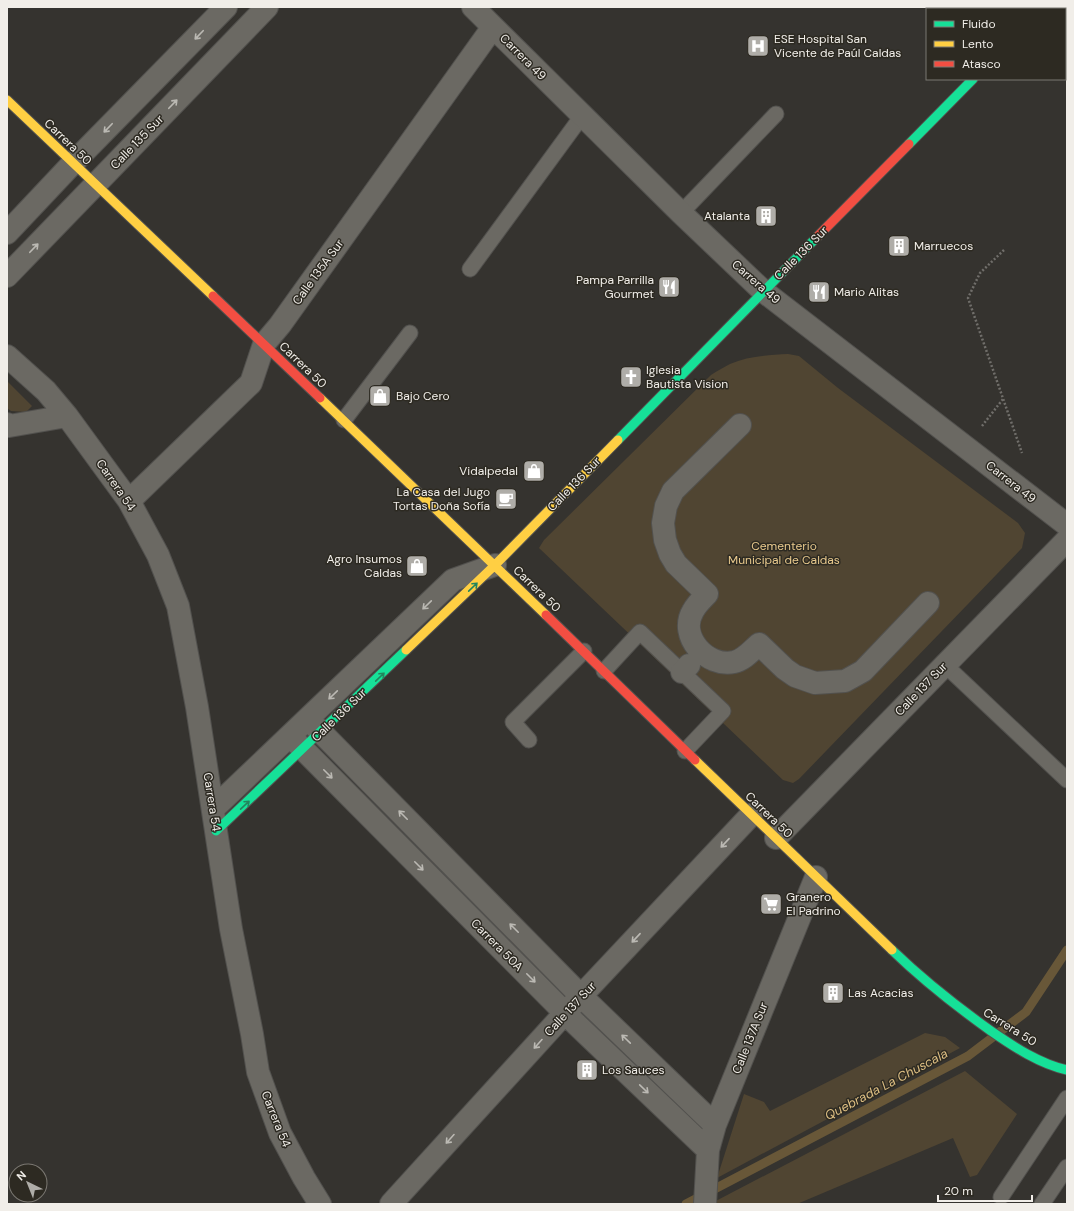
<svg xmlns="http://www.w3.org/2000/svg" width="1074" height="1211" viewBox="0 0 1074 1211" font-family="'DM Sans',sans-serif">
<style>
.green{fill:#504532}
.lines{fill:none;stroke-linecap:round;stroke-linejoin:round}
.stream{stroke:#685738;stroke-width:9}
.lane-casing{stroke:#52514e;stroke-width:17}
.street-casing{stroke:#52514e;stroke-width:24}
.fast-casing{stroke:#52514e;stroke-width:11}
.slow-casing{stroke:#52514e;stroke-width:11}
.jam-casing{stroke:#52514e;stroke-width:11}
.path{stroke:#706e6a;stroke-width:2.5;stroke-dasharray:2 2;stroke-linecap:butt}
.lane{stroke:#6b6963;stroke-width:15}
.street{stroke:#6b6963;stroke-width:22}
.fast{stroke:#16e098;stroke-width:9}
.slow{stroke:#ffcf43;stroke-width:9}
.jam{stroke:#f24e42;stroke-width:9}
.oneway{stroke:#bbb9b3}
.oneway2{stroke:#22855d}
.labels{text-anchor:middle;stroke-width:3;stroke-linejoin:round;paint-order:stroke}
.poi-label{font-size:12px;fill:#f1eee9;stroke:#2d2a22;text-anchor:start}
.street-label{font-size:12px;fill:#f1eee9;stroke:#2d2a22}
.park-label{font-size:12px;fill:#e8c98d;stroke:#2d2a22}
.water-label{font-size:13px;font-style:italic;fill:#debf83;stroke:#2d2a22}
</style>
<rect width="100%" height="100%" fill="#35332f"/>
<path class="green" d="M788,354L799,356L838,388L1018,523L1025,533L1022,548L799,779L793,783L783,780L539,548L544,540L711,375C717,371 724,367 730,364C748,356 769,355 788,354Z
M7,381L32,406L26,412L11,411L7,408Z
M925,1033L945,1037L960,1048L717,1178L744,1094L764,1102L770,1111Z
M965,1071L1017,1114L977,1175L970,1177L953,1138L797,1204H710Z"/>
<g class="lines">
<path class="stream" d="M686,1204L968,1056L1026,1012L1067,950"/>
<g class="lane-casing">
<path id="lane" d="M681,213L776,114
M470,269L582,116
M344,420L410,333
M945,665L1067,780
M604,671L640,632L723,711L685,751
M529,740L513,722L584,651
M1001,1197L1067,1098
M1042,1204L1067,1167"/>
</g>
<g class="street-casing">
<path id="street" d="M473,7L681,213L763,291L1067,525
M1042,9L1044,7
M7,233L73,163L226,7
M7,276L267,7
M7,356L46,391L67,416L129,501L158,555L178,606L197,707L231,929L252,1034L258,1072L280,1133L304,1178L320,1204
M7,424L9,426L67,416
M740,425L673,491L666,506L663,523L665,540L670,554L676,564L707,594C702,599 696,605 693,611C678,636 707,668 734,662C744,660 751,651 759,644L785,669L795,676L815,683L845,681L863,671L928,603
M129,501L251,383L264,344L280,325L493,27
M682,672L689,665
M308,719L581,996L715,1125
M290,736L576,1024L708,1150
M213,809L453,580L495,565
M776,838L1067,540
M391,1204L565,1013L751,815
M705,1204L708,1150L715,1125L816,877"/>
</g>
<g class="fast-casing">
<path id="fast" d="M909,144L973,79
M618,440L817,237
M216,831L406,650
M892,950C923,980 956,1006 991,1031C1014,1047 1040,1064 1067,1070"/>
</g>
<g class="slow-casing">
<path id="slow" d="M7,100L213,296
M320,398L546,615
M406,650L495,565L618,440
M695,760L892,950"/>
</g>
<g class="jam-casing">
<path id="jam" d="M817,237L909,144
M213,296L320,398
M546,615L695,760"/>
</g>
<path class="path" d="M1004,250L980,273L968,298L1022,453
M982,426L1003,399"/>
<use href="#lane" class="lane"/>
<use href="#street" class="street"/>
<use href="#fast" class="fast"/>
<use href="#slow" class="slow"/>
<use href="#jam" class="jam"/>
</g>
<defs><path id="oneway-shaft" d="M-6 0H5M1.5-3L5.5 0L1.5 3" fill="none" stroke-width="1.6" stroke-linecap="round" stroke-linejoin="round"/></defs>
<g class="oneway">
<use href="#oneway-shaft" transform="translate(199 35) rotate(134)"/>
<use href="#oneway-shaft" transform="translate(173 104) rotate(-46)"/>
<use href="#oneway-shaft" transform="translate(108 128) rotate(134)"/>
<use href="#oneway-shaft" transform="translate(34 248) rotate(-46)"/>
<use href="#oneway-shaft" transform="translate(427 605) rotate(136)"/>
<use href="#oneway-shaft" transform="translate(333 695) rotate(136)"/>
<use href="#oneway-shaft" transform="translate(328 774) rotate(45)"/>
<use href="#oneway-shaft" transform="translate(403 815) rotate(-135)"/>
<use href="#oneway-shaft" transform="translate(725 843) rotate(133)"/>
<use href="#oneway-shaft" transform="translate(419 866) rotate(45)"/>
<use href="#oneway-shaft" transform="translate(514 928) rotate(-135)"/>
<use href="#oneway-shaft" transform="translate(636 938) rotate(133)"/>
<use href="#oneway-shaft" transform="translate(531 978) rotate(45)"/>
<use href="#oneway-shaft" transform="translate(626 1039) rotate(-136)"/>
<use href="#oneway-shaft" transform="translate(538 1044) rotate(132)"/>
<use href="#oneway-shaft" transform="translate(644 1089) rotate(44)"/>
<use href="#oneway-shaft" transform="translate(450 1139) rotate(132)"/>
</g>
<g class="oneway2">
<use href="#oneway-shaft" transform="translate(473 587) rotate(-44)"/>
<use href="#oneway-shaft" transform="translate(380 677) rotate(-44)"/>
<use href="#oneway-shaft" transform="translate(245 805) rotate(-43)"/>
</g>
<defs>
<g id="hospital-square" transform="scale(1.15)"><rect x="-9" y="-9" width="18" height="18" rx="4" fill="#afada8" stroke="#2d2a22"/><path d="M-5-5h3v3.5h4V-5h3V5h-3V1.5h-4V5h-3Z" fill="#fff"/></g>
<g id="building-square" transform="scale(1.15)"><rect x="-9" y="-9" width="18" height="18" rx="4" fill="#afada8" stroke="#2d2a22"/><path d="M-4-6H4V6H1V3H-1V6H-4ZM-2.5-4.3h1.7v1.8h-1.7ZM.8-4.3h1.7v1.8H.8ZM-2.5-1h1.7V.8h-1.7ZM.8-1h1.7V.8H.8Z" fill="#fff"/></g>
<g id="restaurant-square" transform="scale(1.15)"><rect x="-9" y="-9" width="18" height="18" rx="4" fill="#afada8" stroke="#2d2a22"/><path d="M-5-6h1v4h1v-4h1v4h1v-4h1v5L-1.5 .5V6h-2V.5L-5-1ZM5-6V6H3V1.5H1.5Q1.5-4 5-6Z" fill="#fff"/></g>
<g id="church-square" transform="scale(1.15)"><rect x="-9" y="-9" width="18" height="18" rx="4" fill="#afada8" stroke="#2d2a22"/><path d="M-1.2-6h2.4v3.5h3.3v2.4h-3.3V6h-2.4V-.1h-3.3v-2.4h3.3Z" fill="#fff"/></g>
<g id="shop-square" transform="scale(1.15)"><rect x="-9" y="-9" width="18" height="18" rx="4" fill="#afada8" stroke="#2d2a22"/><path d="M-5-2.5h2.3a2.7 3.5 0 0 1 5.4 0H5L5.5 6h-11ZM-1.5-2.5h3a1.5 2.3 0 0 0-3 0Z" fill="#fff"/></g>
<g id="cafe-square" transform="scale(1.15)"><rect x="-9" y="-9" width="18" height="18" rx="4" fill="#afada8" stroke="#2d2a22"/><path d="M-5.5-4.5H6V0H3Q3 3.5 0 3.5H-2.5Q-5.5 3.5-5.5 0ZM3-3.2v2h1.7v-2ZM-6 4.5H4V6H-6Z" fill="#fff"/></g>
<g id="supermarket-square" transform="scale(1.15)"><rect x="-9" y="-9" width="18" height="18" rx="4" fill="#afada8" stroke="#2d2a22"/><path d="M-6-5.5h2.5l.6 2H6L4.5 2H-2.5L-4.4-4H-6ZM-1.5 3.2a1.3 1.3 0 1 0 .1 0ZM3 3.2a1.3 1.3 0 1 0 .1 0Z" fill="#fff"/></g>
</defs>
<g fill-rule="evenodd">
<use href="#hospital-square" x="758" y="46"/>
<use href="#building-square" x="766" y="216"/>
<use href="#building-square" x="899" y="246"/>
<use href="#restaurant-square" x="669" y="287"/>
<use href="#restaurant-square" x="819" y="292"/>
<use href="#church-square" x="631" y="377"/>
<use href="#shop-square" x="380" y="396"/>
<use href="#shop-square" x="534" y="471"/>
<use href="#cafe-square" x="506" y="499"/>
<use href="#shop-square" x="417" y="566"/>
<use href="#supermarket-square" x="771" y="904"/>
<use href="#building-square" x="833" y="993"/>
<use href="#building-square" x="587" y="1070"/>
</g>
<g class="labels">
<g class="poi-label">
<text x="774" y="43">ESE Hospital San<tspan x="774" dy="14">Vicente de Paúl Caldas</tspan></text>
<text x="750" y="220" text-anchor="end">Atalanta</text>
<text x="914" y="250">Marruecos</text>
<text x="654" y="284" text-anchor="end">Pampa Parrilla<tspan x="654" dy="14">Gourmet</tspan></text>
<text x="834" y="296">Mario Alitas</text>
<text x="646" y="374">Iglesia<tspan x="646" dy="14">Bautista Vision</tspan></text>
<text x="396" y="400">Bajo Cero</text>
<text x="518" y="475" text-anchor="end">Vidalpedal</text>
<text x="490" y="496" text-anchor="end">La Casa del Jugo<tspan x="490" dy="14">Tortas Doña Sofía</tspan></text>
<text x="402" y="563" text-anchor="end">Agro Insumos<tspan x="402" dy="14">Caldas</tspan></text>
<text x="786" y="901">Granero<tspan x="786" dy="14">El Padrino</tspan></text>
<text x="848" y="997">Las Acacias</text>
<text x="602" y="1074">Los Sauces</text>
</g>
<g class="street-label">
<text transform="translate(523 57) rotate(45)" y="4">Carrera 49</text>
<text transform="translate(68 142) rotate(44)" y="4">Carrera 50</text>
<text transform="translate(137 142) rotate(-46)" y="4">Calle 135 Sur</text>
<text transform="translate(801 253) rotate(-45)" y="4">Calle 136 Sur</text>
<text transform="translate(318 272) rotate(-54)" y="4">Calle 135A Sur</text>
<text transform="translate(756 282) rotate(41)" y="4">Carrera 49</text>
<text transform="translate(303 365) rotate(44)" y="4">Carrera 50</text>
<text transform="translate(1011 482) rotate(38)" y="4">Carrera 49</text>
<text transform="translate(574 484) rotate(-46)" y="4">Calle 136 Sur</text>
<text transform="translate(116 485) rotate(55)" y="4">Carrera 54</text>
<text transform="translate(537 589) rotate(44)" y="4">Carrera 50</text>
<text transform="translate(921 689) rotate(-46)" y="4">Calle 137 Sur</text>
<text transform="translate(339 715) rotate(-44)" y="4">Calle 136 Sur</text>
<text transform="translate(212 802) rotate(81)" y="4">Carrera 54</text>
<text transform="translate(769 815) rotate(44)" y="4">Carrera 50</text>
<text transform="translate(497 945) rotate(45)" y="4">Carrera 50A</text>
<text transform="translate(570 1009) rotate(-47)" y="4">Calle 137 Sur</text>
<text transform="translate(1010 1027) rotate(32)" y="4">Carrera 50</text>
<text transform="translate(750 1038) rotate(-68)" y="4">Calle 137A Sur</text>
<text transform="translate(276 1119) rotate(68)" y="4">Carrera 54</text>
</g>
<g class="park-label">
<text x="784" y="550">Cementerio<tspan x="784" dy="14">Municipal de Caldas</tspan></text>
</g>
<g class="water-label">
<text transform="translate(886 1084) rotate(-28)" y="5">Quebrada La Chuscala</text>
</g>
</g>
<rect width="1074" height="1211" fill="none" stroke="#f1eee9" stroke-width="16"/>
<rect x="926" y="8" width="140" height="72" fill="#2d2a22" stroke="#7b7872"/>
<rect x="934" y="21" width="20" height="6" fill="#16e098" stroke="#7b7872"/>
<text x="962" y="28" font-size="12" fill="#f1eee9">Fluido</text>
<rect x="934" y="41" width="20" height="6" fill="#ffcf43" stroke="#7b7872"/>
<text x="962" y="48" font-size="12" fill="#f1eee9">Lento</text>
<rect x="934" y="61" width="20" height="6" fill="#f24e42" stroke="#7b7872"/>
<text x="962" y="68" font-size="12" fill="#f1eee9">Atasco</text>
<g transform="translate(28 1183) rotate(317)"><circle r="19" fill="#2d2a22" stroke="#7b7872"/>
<path d="M0-3L7 15L0 10L-7 15Z" fill="#afada8"/>
<text y="-6" font-size="11" font-weight="bold" text-anchor="middle" fill="#f1eee9">N</text>
</g>
<path d="M938 1195v6h94v-6" fill="none" stroke="#f1eee9" stroke-width="2"/>
<text x="944" y="1195" font-size="12" fill="#f1eee9" stroke="#2d2a22" stroke-width="3" paint-order="stroke">20 m</text>
</svg>
